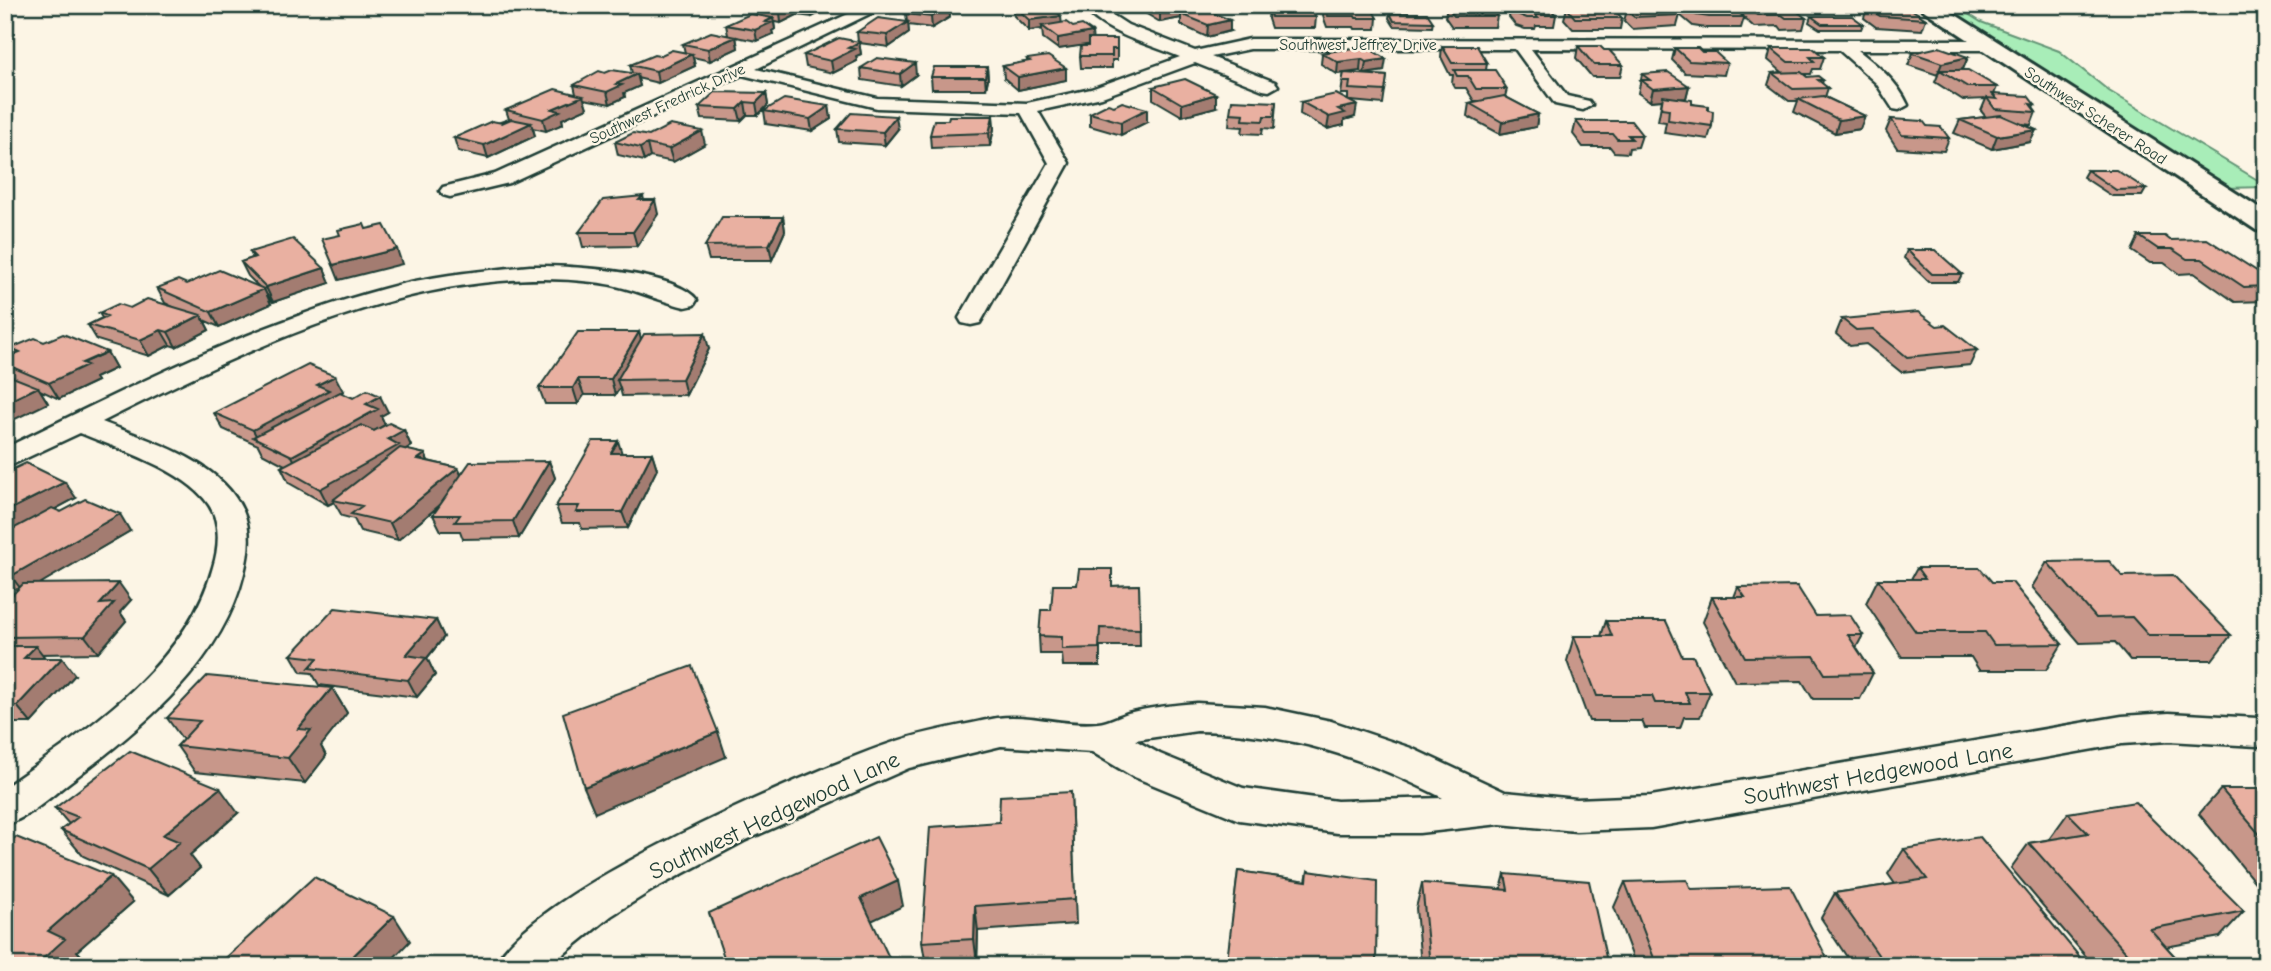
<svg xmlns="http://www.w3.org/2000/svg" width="2271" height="971" viewBox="0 0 2271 971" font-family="'Comic Neue',sans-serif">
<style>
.green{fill:#a8edb8;stroke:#649576;stroke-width:2}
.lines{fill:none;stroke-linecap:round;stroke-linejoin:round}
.street-casing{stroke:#1f3d34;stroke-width:5}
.secondary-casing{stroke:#1f3d34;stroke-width:6}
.street{fill:#fcf5e5;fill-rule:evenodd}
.secondary{fill:#fcf5e5;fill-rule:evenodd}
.wall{fill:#c8978a;stroke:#1f3d34;stroke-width:2}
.shaded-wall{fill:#a37b71;stroke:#1f3d34;stroke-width:2}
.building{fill:#e9b0a1;stroke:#1f3d34;stroke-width:2}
.labels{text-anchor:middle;stroke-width:5;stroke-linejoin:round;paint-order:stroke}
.far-street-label{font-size:16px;fill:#1f3d34;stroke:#fcf5e5}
.near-street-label{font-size:23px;fill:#1f3d34;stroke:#fcf5e5}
</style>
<rect width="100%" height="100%" fill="#fcf5e5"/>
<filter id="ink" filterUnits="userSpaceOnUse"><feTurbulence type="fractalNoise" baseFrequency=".0143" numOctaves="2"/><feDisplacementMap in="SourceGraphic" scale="14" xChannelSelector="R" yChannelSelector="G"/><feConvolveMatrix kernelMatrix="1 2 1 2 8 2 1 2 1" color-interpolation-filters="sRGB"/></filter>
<g filter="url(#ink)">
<path class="green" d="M1934,5H1954L1981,22L2059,51L2109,91L2266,185V187L2225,188Z"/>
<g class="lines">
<g class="street-casing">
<path id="street" d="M868,5H888L756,69L877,98L1027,103L1091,89L1180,57C1147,43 1104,34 1081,5H1097L1128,25L1195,51L1250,39L1988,40L1996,45L1988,50H1858C1878,66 1897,81 1908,105L1899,110L1893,109L1876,83L1839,50L1531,49L1567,96L1589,101L1592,105L1583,110L1555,104L1515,49H1250L1211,57L1275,82L1278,86L1269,91L1263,90L1195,63L1102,97L1038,111L1069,163L983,318L980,323L971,325L962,323L959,318L1049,163L1021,113L877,108L742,75L509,183L450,197L443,195L440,191L443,187L495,174Z
M530,266C564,265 677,271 697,300L694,305L685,307C652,299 629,286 593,282C424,262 249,348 102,422C150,441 220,460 243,511C252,531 249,552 244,573C223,662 141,729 71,781C50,797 30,817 5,825V787C85,731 186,667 213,567C219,548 221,523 209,505C186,470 118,449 80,433L5,468V448C128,388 250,325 383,289C431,275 480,271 530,266Z
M1197,703L1265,707L1331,721L1411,748L1505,792L1576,799L1651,796L2122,716L2169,713L2257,718L2266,720V744L2257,746L2169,741L2122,744L1651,828L1576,831L1500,824L1419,833H1337L1239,820L1132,776L1092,752L1001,746L909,768L744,841L654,889L611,916L549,966H495C529,891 811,770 894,742C927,731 963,725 997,718C1030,713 1065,727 1098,723C1108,722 1119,716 1128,713C1151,707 1174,705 1197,703ZM1197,731C1290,733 1361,756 1443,798L1337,801L1243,788L1160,754L1135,740Z"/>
</g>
<g class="secondary-casing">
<path id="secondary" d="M1916,5H1940L2266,212V232L2256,230Z"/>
</g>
<use href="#street" class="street"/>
<use href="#secondary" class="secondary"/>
</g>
<path class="wall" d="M762,5H837L834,7L824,6L825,10L812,17L797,15L781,23L774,22L775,29L772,31L773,34L757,41L736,37L738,48L710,61L693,57L695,66L658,83L637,78L640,86L624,93L625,97L610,104L584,99L587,108L562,119L563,124L546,131L533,128L535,136L488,158L458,151L454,138L509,119L506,110L576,94L574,85L605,73H632L630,65L659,56L685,53L683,44L728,35L726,25L757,15L755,8Z
M911,5H969L955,10L950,8V17L932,28L908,25L909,33L889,47L859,43L861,54L856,56L857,61L833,73L806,67L804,55L858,42L857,32L907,22L906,14L909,12L908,7Z
M1013,5L1062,23L1092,39H1117V60H1112V68H1081L1080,56L1088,44L1058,49L1043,38L1042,29L1029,31L1014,16Z
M1140,5H1183L1185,6V13L1230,31L1207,37L1181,25V18L1160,22L1140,10Z
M1324,5L1377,18L1376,29H1355L1354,27H1327L1323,16Z
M1684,5L1743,16L1746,6L1806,18L1803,29L1782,30L1779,26L1754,27L1744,18L1741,28H1706L1693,26L1681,16Z
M1447,6L1497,16L1495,27H1452L1445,17Z
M1511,6L1556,15L1554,26H1536L1535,29H1525L1516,26L1509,17Z
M1633,6L1680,15L1677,26L1632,29L1624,21L1627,10H1632Z
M1867,7L1926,19L1922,30L1876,27L1864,18Z
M1269,8L1316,17L1315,28H1271L1268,19Z
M1567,8L1622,18L1620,29H1573L1564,19Z
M1390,13L1433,22L1432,27L1394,26L1389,18Z
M1811,16L1863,24L1861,29H1820L1809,22Z
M1365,46L1384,71L1364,74L1360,71L1344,73L1387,76L1383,104L1350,101L1355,117L1344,120V125L1327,129L1300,114L1301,102L1348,100V94H1341L1344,73L1337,74L1321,64L1322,53Z
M1442,46L1487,63L1486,70L1507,89L1505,97L1538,114L1536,127L1500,134L1467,116L1469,103L1478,101H1474L1466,88H1455L1452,83L1453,75H1450L1441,57Z
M1578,46L1604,50L1623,65L1620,77H1592L1576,58Z
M1675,48L1702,52L1727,63L1724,75L1685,73L1672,60Z
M1771,48L1824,57L1820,69H1813L1811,74H1804L1807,77L1823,80L1822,84L1828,88L1825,97L1865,116L1860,129L1835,133L1794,112L1798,101H1789L1768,85L1772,73L1782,72L1768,60Z
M1913,53L1968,57L1963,69L1958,70L1997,87L1994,94L2035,105L2033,108L2036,112L2031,125L2023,124L2036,130L2030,142L1992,149L1954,133L1960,120L1986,117L1981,111L1986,99L1963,100L1935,82L1938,75L1908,65Z
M1027,59L1066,68V80L1018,90L1004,78L1003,66L1027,62Z
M987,67L988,79L986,89H932L931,77Z
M861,68L916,75L901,86L862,80Z
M1642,74L1689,86L1686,98L1681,99L1708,110L1712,126L1708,139L1664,133L1666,122L1658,121L1662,100L1650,101L1638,93Z
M1153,87L1216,107L1182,116L1153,99Z
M766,93L768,105L758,115H747L741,121L702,119L699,107Z
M1276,102L1274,129L1263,128L1262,134L1242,133L1243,127L1229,126L1230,113Z
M829,106L831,119L812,131L766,124L764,111Z
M1090,113L1147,122L1121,135L1090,126Z
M993,116L994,129L990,146L931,148L930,135L948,120Z
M1891,119L1927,126L1949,138L1944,151L1897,148L1886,131Z
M1576,121L1642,135L1638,147L1629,148L1628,153L1614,152L1610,147H1583L1573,134Z
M837,129H898L885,145L839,142Z
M649,136L705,144L673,162L650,157L644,161L618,155L615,142Z
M2087,170L2146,189L2142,196H2112L2083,177Z
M643,196L644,200L658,214L637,246L583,247L579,232Z
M783,217L785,231L772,260H709L705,246Z
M2139,236L2170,240L2266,277V301L2235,302L2194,273L2179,274L2164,263H2150L2132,251Z
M1907,250L1962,274L1958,282H1929L1904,258Z
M250,252L324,268L330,283L273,302L267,295L271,304L219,327L204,320L209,330L176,347L170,345L149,356L97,340L88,325L102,318L99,313L130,308H175L165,303L157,288L187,284L259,287L248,276L241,262L253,258Z
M1842,319L1937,326L1977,350L1970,365L1901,372L1866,344L1850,346L1836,334Z
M639,332L641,339L709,349L686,395L622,396L620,388L615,395H584L578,404H545L539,388Z
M44,342L107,352L116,368L95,378L97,381L59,399L40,390L48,403L9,375L5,370V358L15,354L11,348Z
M343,391L341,393L388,412L381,416L385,425L404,430L411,446L405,450L425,454L428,461L458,468L461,474L549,461L555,478L519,538L463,539L460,531H441L433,515L439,506L398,540L360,531L354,519L342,516L334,502L328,505L289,483L281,467L285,465L262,453L258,445L223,429L214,413Z
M622,453H652L657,469L628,528L582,529L580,523H562L556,506Z
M5,473L76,498L55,509L61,512L130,531L39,584L131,600L120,612L126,621L98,653L42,654L45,658L75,675L31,723H5V602L18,590L5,584Z
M2047,562L2122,576L2231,635L2212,660H2130L2115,642L2080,643L2032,587Z
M1917,568L1992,582L2062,644L2046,670H1979L1971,657H1902L1866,603L1878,579H1911Z
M1139,585L1140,646H1100V666H1063L1062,654H1040L1039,636L1051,610L1112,586Z
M1738,587L1816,616L1863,635L1856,648L1873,673L1860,699H1813L1802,681L1735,682L1703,622L1712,597H1734Z
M436,620L444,637L427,658L435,675L417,697L319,685L312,673L301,672L291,655Z
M1606,621L1682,656L1710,692L1700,717H1684L1680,728H1645L1642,721H1589L1567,661L1574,636H1601Z
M332,688L347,713L321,746L326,756L305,783L195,772L177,746L183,740L167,718Z
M2221,789H2266V896L2199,814Z
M1071,792L1076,924L978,931L977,964L926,966L922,942L999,822Z
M55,808L238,813L190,855L200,868L169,895L83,856L61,830L69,824Z
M2068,813L2244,911L2220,937L2166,947L2180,962L2177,966H2094L2011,868L2029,843L2051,839L2050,838Z
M5,845L133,902L77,951L89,964L86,966H5Z
M1904,849L2084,962L2082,966H1853L1821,918L1835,893L1895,884L1888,874Z
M1238,871L1306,881L1308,871L1376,966H1227Z
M1505,874L1608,966H1421L1416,908L1422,883L1501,889Z
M1625,882L1691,889L1830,964L1829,966H1636L1614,907Z"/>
<path class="shaded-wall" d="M793,5H796L797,15L781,23L780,12Z
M812,5H824L825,10L812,17L810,6Z
M954,5H969L955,10Z
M949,6L950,17L932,28L931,17Z
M1185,6V16L1181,14V18L1160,22V11Z
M1061,16L1062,27L1042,26V29L1029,31V20Z
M773,18L775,29L772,31L773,34L757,41L755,30L765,22Z
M1230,20V31L1207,37L1208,25Z
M908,22L909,33L889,47L887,35Z
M1092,32L1093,44L1058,49V38Z
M736,37L738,48L710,61L708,49Z
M859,42L861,54L856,56L857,61L833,73L831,61L848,48Z
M692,54L695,66L658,83L656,71Z
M1968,57L1963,69L1945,73L1940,70L1937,75L1942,63Z
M1361,59L1360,71L1337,74L1338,62Z
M1386,59L1384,71L1364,74L1366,62Z
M915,63L916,75L901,86L900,74Z
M987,67L988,79L986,89L985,77Z
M1066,68V80L1018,90V77Z
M637,74L640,86L624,93L625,97L610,104L607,92L616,84Z
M1689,86L1686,98L1650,101L1653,89Z
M766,93L768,105L758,115L756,103Z
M1216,94V107L1182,116V104Z
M583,96L587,108L562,119L563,124L546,131L543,119L552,109Z
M745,102L747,115L741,121L738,109Z
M1357,105L1355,117L1344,120V125L1327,129L1329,117L1338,109Z
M829,106L831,119L812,131L810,119Z
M1147,109V122L1121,135V122Z
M1538,114L1536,127L1500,134L1502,122Z
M896,116L898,129L885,145L883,132Z
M993,116L994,129L990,146L989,133Z
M1865,116L1860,129L1835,133L1839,120Z
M531,123L535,136L488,158L484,145Z
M2036,130L2030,142L1992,149L1997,136Z
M702,131L705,144L673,162L669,149Z
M647,144L650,157L644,161L640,148Z
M655,200L658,214L637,246L633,232Z
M783,217L785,231L772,260L769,245Z
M397,249L402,264L339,280L333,265Z
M324,268L330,283L273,302L266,287Z
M264,289L271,304L219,327L211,312Z
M201,315L209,330L176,347L168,332Z
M161,330L170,345L149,356L140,340Z
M639,332L643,347L617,380L620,388L615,395L611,379Z
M705,333L709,349L686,395L682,379Z
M107,352L116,368L95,378L97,381L59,399L49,383L82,363Z
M335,376L343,391L258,439L253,430L317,385Z
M578,379L584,395L578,404L573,388Z
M38,387L48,403L5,424V403Z
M380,396L388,412L381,416L385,425L300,472L292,456L366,404Z
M404,430L411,446L402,451L333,500L334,502L328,505L320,489L388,439Z
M618,441L623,457L611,453Z
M652,453L657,469L628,528L622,512Z
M425,454L432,470L418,459Z
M549,461L555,478L519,538L513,521Z
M458,468L465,484L398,540L390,523Z
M65,482L76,498L5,536V512Z
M120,514L130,531L24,593L11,576Z
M119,583L131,600L120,612L126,621L98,653L85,636L100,604Z
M436,620L444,637L427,658L435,675L417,697L408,680L406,655Z
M36,646L49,663L24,658Z
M62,658L75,675L31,723L17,706Z
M332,688L347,713L321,746L326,756L305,783L288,758L298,729Z
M718,732L726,757L595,813L584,787Z
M220,788L238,813L190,855L200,868L169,895L148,869L163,835Z
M111,876L133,902L77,951L89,964L86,966H35L48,931Z
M898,881L903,906L867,923L861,898Z
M975,906L978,931L977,964L974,939Z
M394,916L410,941L386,966H343Z"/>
<path class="building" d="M762,5H793L780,12L755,8Z
M911,5H944L949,6L931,17L906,14L916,8L908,7Z
M1013,5H1050L1061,16L1029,20Z
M1151,5H1183L1185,6L1160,11Z
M1324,5H1370L1377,18H1356L1355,16H1328Z
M1685,5H1729L1744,17H1709L1696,15Z
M1447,6H1489L1497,16H1454Z
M1511,6H1548L1556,15H1535L1538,18H1527L1519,15Z
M1633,6H1671L1680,15L1634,17L1627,10H1637Z
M1746,6H1790L1806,18H1786L1782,15H1758Z
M1867,7H1908L1926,19L1880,16Z
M1269,8H1312L1316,17H1271Z
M1567,8H1613L1622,18H1575Z
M1204,9L1230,20L1208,25L1181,14Z
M1390,13H1427L1433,22L1394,21Z
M750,14L773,18L765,22L771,23L755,30L726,25Z
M1811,16H1852L1863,24H1822Z
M878,18L908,22L887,35L857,32Z
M1066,22L1073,27L1082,25L1092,32L1058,38L1042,26Z
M711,32L736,37L708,49L683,44Z
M839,38L859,42L848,48L855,49L831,61L804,55Z
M1088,39H1117V49H1112V56H1080L1081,46H1088Z
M1365,46L1386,59L1366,62L1361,59L1338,62L1322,53Z
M1442,46H1477L1487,63H1452Z
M1578,46H1600L1604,50H1609L1623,65H1594Z
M1939,47L1968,57L1942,63L1913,53Z
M1675,48H1698L1702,52H1715L1727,63L1689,61Z
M1771,48H1813L1824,57H1810L1815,62H1788Z
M672,50L692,54L656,71L630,65L654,55L659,56Z
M1048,56L1066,68L1018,77L1003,66L1030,61L1027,59Z
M877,58L915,63L900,74L861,68Z
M934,67H987L985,77H931Z
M612,70L637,74L616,84L622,85L607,92L574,85L599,71L605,73Z
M1454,70H1495L1507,89H1476L1468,76H1457Z
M1940,70H1968L1997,87H1968Z
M1668,72L1689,86L1653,89L1641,80H1650L1642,74Z
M1801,72L1807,77L1818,76L1823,80H1818L1828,88L1793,89L1772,73Z
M1344,73L1387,76L1385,91L1349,89L1350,82H1342Z
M1185,79L1216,94L1182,104L1153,87Z
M555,89L583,96L552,109L560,111L543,119L506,110Z
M715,92L766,93L756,103L745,102L738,109L699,107Z
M1336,94L1357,105L1338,109L1345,113L1329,117L1301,102Z
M1992,94L2028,96L2035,105L2030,104L2036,112L1995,109L1987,98L1997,99Z
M1504,96L1538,114L1502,122L1469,103Z
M1663,96L1692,100V104L1708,106V110L1713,111L1712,126L1668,120L1669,109L1661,108Z
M1823,96L1865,116L1839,120L1798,99Z
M784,99L829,106L810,119L764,111Z
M1232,100L1276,102L1274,116H1264L1263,121L1243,120L1244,114L1230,113Z
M1122,102L1147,109L1121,122L1090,113L1108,104L1114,106Z
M851,113L896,116L883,132L837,129Z
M2001,115L2036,130L1997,136L1960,120Z
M949,116H993L989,133L930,135L934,120H948Z
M511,119L531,123L484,145L454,138L492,121L502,123Z
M1891,119L1923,121L1927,126L1941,127L1949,138L1902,135Z
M1576,121H1631L1642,135H1628L1632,139H1617L1613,134H1586Z
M670,125L702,131L669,149L647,144L640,148L615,142L633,133L649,136Z
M2087,170H2116L2146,189L2116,190Z
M643,196L639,200H655L633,232H579L603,200Z
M722,217H783L769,245L705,246Z
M364,224L366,229L384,225L397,249L333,265L322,239L340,235L338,230Z
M2139,236H2165L2170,240L2207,239L2266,277V286L2244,287L2202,259H2187L2172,249H2158Z
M293,239L324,268L266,287L241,262L255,257L250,252Z
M1907,250H1935L1962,274H1932Z
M219,270L264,289L211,312L157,288L178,280L187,284Z
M147,299L201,315L168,332L161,330L140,340L88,325L107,316L99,313L118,304L130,308Z
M1918,312L1937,326L1945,325L1977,350L1907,357L1873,329L1856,330L1842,319Z
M578,332H639L611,379H578L573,388H539Z
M705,333L682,379L617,380L644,334Z
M63,334L107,352L82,363L87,365L49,383L5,364V358L20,352L11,348L35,338L44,342Z
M308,365L335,376L317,385L329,390L253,430L214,413Z
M5,374L38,387L5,403Z
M367,390L380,396L366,404L378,409L292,456L253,437L340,392L353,398Z
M389,423L404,430L388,439L399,445L320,489L281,467L361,425L374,431Z
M593,441H618L611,453H652L622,512H576L579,506H556Z
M400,448L425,454L418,459L458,468L390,523L351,514L362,506L333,500Z
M549,461L513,521L455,522L460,515H433L470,462Z
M26,463L65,482L5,512V473Z
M85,499L120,514L11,576L5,573V533L52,508L61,512Z
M2109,561L2122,576L2173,575L2231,635H2148L2132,617L2096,618L2047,562Z
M1917,568H1980L1992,582H2012L2062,644L1994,645L1985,632H1916L1878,579H1925Z
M1079,569H1112V586L1139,585L1140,629L1100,628L1099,648L1062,649V637L1039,636L1041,610H1051L1053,585H1077Z
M119,583L100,604L114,603L85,636L5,637V602L23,584Z
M1797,586L1816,616L1850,615L1863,635H1848L1873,673L1825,674L1814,656L1745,657L1712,597H1745L1738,587Z
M335,608L436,620L406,655L426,658L408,680L309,668L318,658L291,655Z
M1606,621H1666L1682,656H1693L1710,692H1685L1690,703H1655L1652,696H1597L1574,636H1612Z
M5,646H36L24,658H62L17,706H5Z
M692,666L718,732L584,787L563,713Z
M207,676L332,688L298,729L311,730L288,758L177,746L200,721L167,718Z
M130,751L220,788L163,835L180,842L148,869L61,830L78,817L55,808Z
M2221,789H2266V842Z
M1071,792L1075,899L975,906L974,939L922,942L930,827L999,822L1000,796Z
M2135,802L2244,911L2150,929L2180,962L2162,966H2138L2029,843L2088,833L2068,813Z
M16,837L111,876L48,931L65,939L35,966H21L5,959V845Z
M876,837L898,881L861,898L893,966H814L812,962L805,966H727L709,913Z
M1980,837L2084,962L2064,966H1886L1835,893L1927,879L1904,849Z
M1238,871L1307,881L1308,871L1377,881L1376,966H1255L1227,961Z
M1505,874L1589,881L1608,966H1430L1422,883L1508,890Z
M314,877L394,916L343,966H217Z
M1687,880L1691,889L1790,886L1830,964L1786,966H1657L1625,882Z"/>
</g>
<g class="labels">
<g class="far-street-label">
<text x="1358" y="50">Southwest Jeffrey Drive</text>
<text transform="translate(667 103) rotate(-25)" y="6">Southwest Fredrick Drive</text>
<text transform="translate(2096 115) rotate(33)" y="6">Southwest Scherer Road</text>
</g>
<g class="near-street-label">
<text transform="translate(1878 773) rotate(-10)" y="8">Southwest Hedgewood Lane</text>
<text transform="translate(774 815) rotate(-25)" y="8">Southwest Hedgewood Lane</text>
</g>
</g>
<rect width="2271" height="971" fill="none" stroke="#fcf5e5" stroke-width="28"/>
<rect x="14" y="14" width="2243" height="943" fill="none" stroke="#1f3d34" stroke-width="2.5" filter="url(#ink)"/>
</svg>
